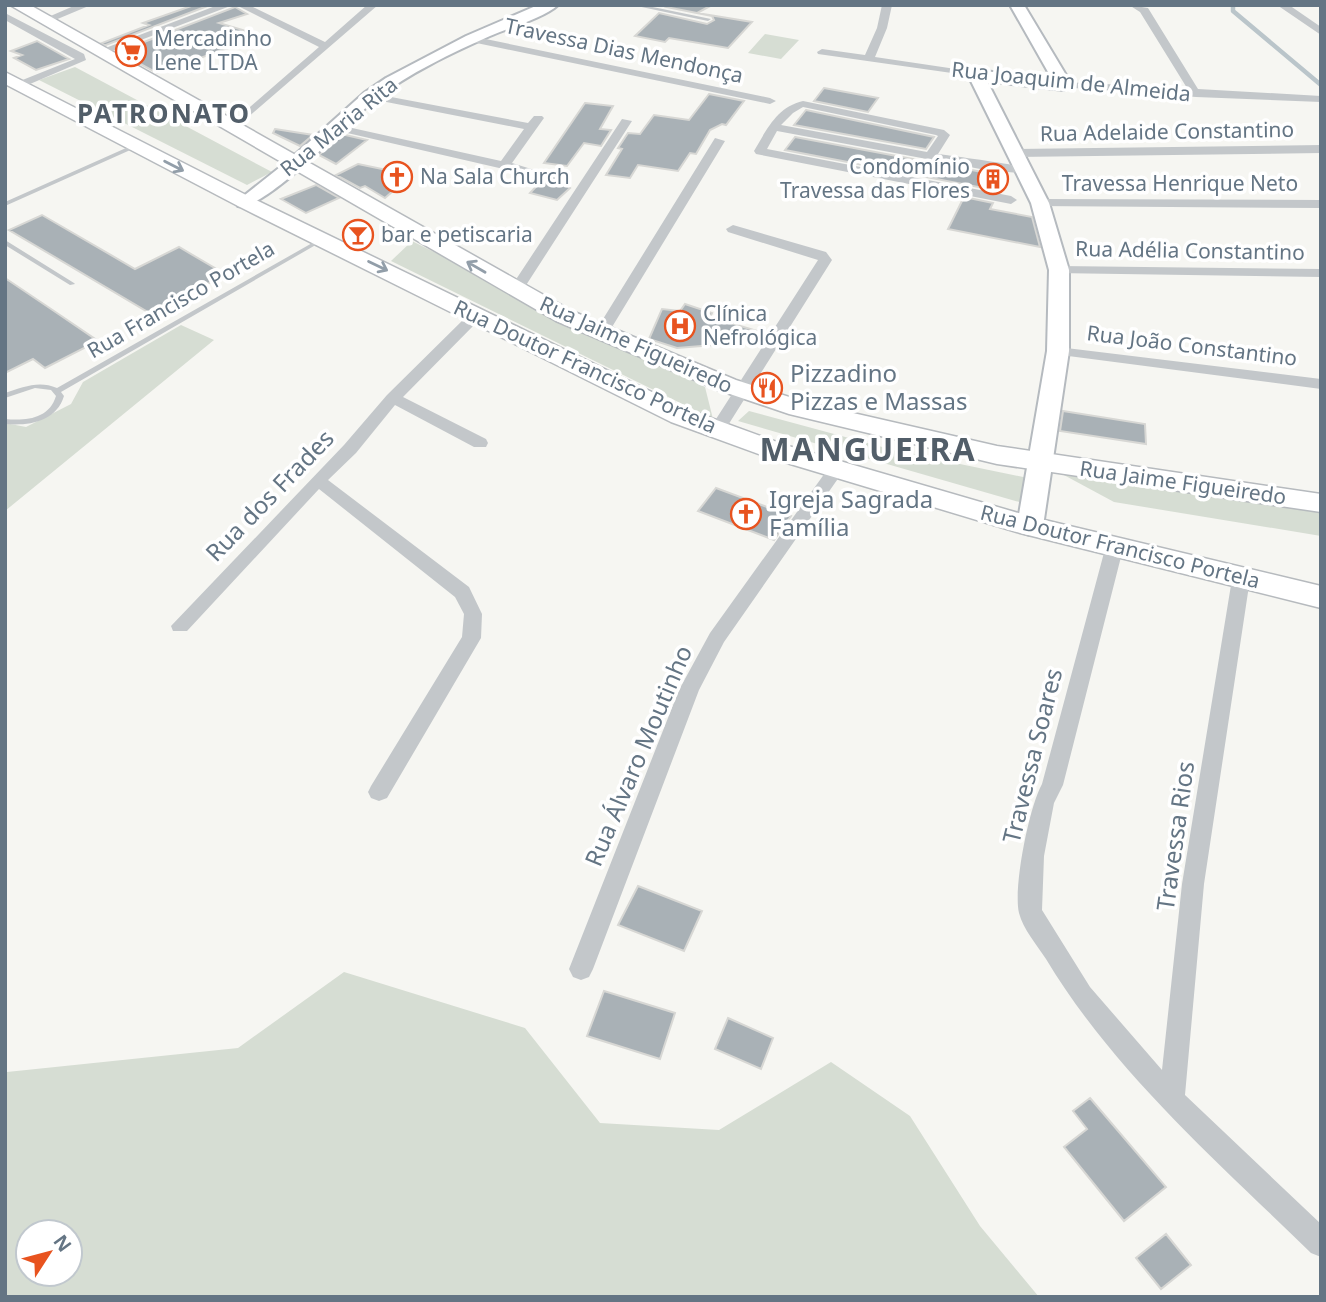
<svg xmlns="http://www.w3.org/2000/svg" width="1326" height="1302" viewBox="0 0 1326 1302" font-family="'Noto Sans',sans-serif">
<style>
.green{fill:#d6ddd3;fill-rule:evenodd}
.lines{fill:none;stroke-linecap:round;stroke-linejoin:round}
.stream{stroke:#bac5ca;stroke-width:4.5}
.building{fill:#a9b1b6;stroke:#d7d7d4;stroke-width:2}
.secondary-casing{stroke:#b5babf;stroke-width:4}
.primary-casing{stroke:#b6babe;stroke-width:3}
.lane{fill:#c3c7ca;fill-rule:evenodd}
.street{fill:#c3c7ca;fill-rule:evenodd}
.secondary{fill:#fff;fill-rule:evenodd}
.primary{fill:#fff;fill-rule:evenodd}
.oneway{stroke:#929ea9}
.labels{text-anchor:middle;stroke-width:7;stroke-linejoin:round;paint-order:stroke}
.far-poi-label{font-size:21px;fill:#647584;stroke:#fff;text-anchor:start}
.far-street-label{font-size:21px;fill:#647584;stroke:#fff}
.poi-label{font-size:24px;fill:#647584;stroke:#fff;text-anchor:start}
.street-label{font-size:24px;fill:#647584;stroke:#fff}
.far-district-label{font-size:26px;font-weight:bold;letter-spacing:2px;fill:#525e69;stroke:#fff}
.district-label{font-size:32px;font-weight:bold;letter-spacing:2px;fill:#525e69;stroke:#fff}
</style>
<rect width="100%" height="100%" fill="#f6f6f2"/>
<path class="green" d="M765,34L799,40L781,59L748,53Z
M75,67L272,172L247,185L39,80Z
M412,241L705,387L713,419L391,261Z
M181,325L214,340L5,511V423L26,427L71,404L83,382Z
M749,411L897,451L1033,479L1026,504L738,421Z
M1062,474L1321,511V536L1114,502Z
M344,972L525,1028L600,1123L719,1130L831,1062L910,1116L980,1226L1039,1297H5V1068L7,1072L238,1048ZM70,1232V1274H28V1232Z"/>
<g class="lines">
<path class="stream" d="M1233,5V11L1321,85"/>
</g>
<path class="building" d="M194,5H210L106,45L102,43L149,25L143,23Z
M668,5H712L697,13L752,22L728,48L669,38L665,42L635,36L659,13L707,24L714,20L712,16L666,7Z
M235,7L247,14L219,23L263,36L157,73L118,52Z
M37,41L69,59L36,70L14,58L22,55L11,51Z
M824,88L878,98L868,112L814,101Z
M709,94L744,101L726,125L722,124L710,130L696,154L690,153L678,171L638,165L630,178L606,175L622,149L618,148L628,133L640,134L654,115L689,120Z
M585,103L613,106L600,129L611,130L601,146L584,143L567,166L544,163Z
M806,110L934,137L926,149L794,125Z
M275,129L313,135L300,146L273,133Z
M341,134L367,140L336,164L319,155Z
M795,137L993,174L1007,177L999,191L785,150Z
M358,164L411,175L385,198L365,186L360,188L336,175Z
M550,172L570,188L557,200L530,193Z
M316,185L339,198L306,213L281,199Z
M964,197L993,203L990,209L1032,217L1040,247L948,229Z
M42,215L135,269L179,247L225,274L153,315L9,230Z
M5,278L54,311L98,341L45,368L33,359L5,373Z
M685,304L712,313L710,317L767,334L763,341L677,348L649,339L662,309L680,311Z
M1063,411L1145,424L1146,444L1060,431Z
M716,488L791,516L774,540L698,511Z
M638,886L702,911L684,951L618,925Z
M604,991L675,1013L660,1059L587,1036Z
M728,1018L773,1038L761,1069L715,1049Z
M1090,1098L1166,1187L1124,1221L1064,1147L1087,1129L1073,1111Z
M1166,1234L1191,1265L1161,1289L1136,1258Z"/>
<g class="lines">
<g class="secondary-casing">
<path id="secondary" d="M538,5H558C544,18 508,28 490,36C452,53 409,73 376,99C352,118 264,212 238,206L236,202L289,160L364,93L386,78L466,36Z
M1010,5H1024L1072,85L1064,90L987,81L1049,203L1069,270V351L1043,526L1039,532L1030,535L1021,532L1017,526L1047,351L1049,270L1031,203L968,75L976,70L1052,79Z"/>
</g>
<g class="primary-casing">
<path id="primary" d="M10,5H30L572,311L736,380L805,402L997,446L1321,494V512L997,464L789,414L718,390L556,321Z
M5,72L252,198L689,410L785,445L1032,517L1321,586V608L1020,533L767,457L671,422L238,206L5,84Z"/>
</g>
<path class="lane" d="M632,5H643L711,19L708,21Z
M135,144L137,145V147L5,206V202Z
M321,238L326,239L61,392L64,396C56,422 29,426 5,424V419C26,421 49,419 56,396L51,390L35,388L5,398V393C23,387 39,380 57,388Z
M5,240L74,283L75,284L70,285L5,245Z"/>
<path class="street" d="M76,5H91L48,23L39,21Z
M218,5H233L104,54L95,52Z
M236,5H249L325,42L367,5H378L232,131L226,128L228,126L319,47Z
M882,5H892L887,28L875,57L976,72L981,75L980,77L818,54L817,52L822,49L865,55L877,28Z
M1129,5L1148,8L1198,89L1321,96V102L1196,97L1060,87V83L1064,82L1187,88L1140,12Z
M1277,5H1289L1321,27V35Z
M5,13L84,54L86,60L23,87H15V83L75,59L5,20Z
M471,36L770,98L776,101L770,104L467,41L466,39Z
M370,93L528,123L534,116H542L544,118L512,163L544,173L538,177L330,129L328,127L334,124L501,161L524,129L366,98L364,96Z
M803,101L944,130L950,135L938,154C952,156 1023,165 1028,169L1022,173L991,171L777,131L767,149L1011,196L1017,200L1011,204L756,154L754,151C767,129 777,107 803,101ZM803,107L936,135L938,136L927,152L781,125L793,113Z
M622,119L632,121L521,293H511L509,290Z
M715,138L725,141L609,332L607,335H597L595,332Z
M1321,145V153L1014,157L1008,153L1014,149Z
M1040,199L1321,200V208L1035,206V200Z
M733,225L826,252L832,260L725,430L717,435L709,430L818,260L728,232L726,229Z
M1059,266L1321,269V277L1054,273V267Z
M474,313L479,314L481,317L479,320L403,397L486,439L488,443L486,447H474L395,405L356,453L328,480L469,587L482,614L481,638L387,798L379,801L371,798L368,792L371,786L462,637L464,614L455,597L319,489L187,631H173L171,626L344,445L387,395L469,314Z
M1058,347L1321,379V389L1053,354L1051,351L1053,348Z
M836,465L844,470L724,642L699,690L593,969L589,977L581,980L573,977L569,969L679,690L710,633L830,466Z
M1114,543L1120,545L1123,549L1063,785L1054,803L1044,856L1042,910L1090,987L1162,1070L1182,884L1232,579L1235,574H1247L1250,579L1204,884L1185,1095L1321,1224V1257L1311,1253C1217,1161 1114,1072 1046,959C1037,945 1023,929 1019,913C1013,888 1029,807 1042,784L1105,549L1108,545Z"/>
<use href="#secondary" class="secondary"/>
<use href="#primary" class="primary"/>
</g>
<defs><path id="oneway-shaft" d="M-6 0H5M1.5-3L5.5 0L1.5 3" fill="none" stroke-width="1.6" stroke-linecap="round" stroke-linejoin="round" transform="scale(1.75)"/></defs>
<g class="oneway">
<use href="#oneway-shaft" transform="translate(174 166) rotate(27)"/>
<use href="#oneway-shaft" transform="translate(378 266) rotate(26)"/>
<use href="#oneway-shaft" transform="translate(476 267) rotate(-150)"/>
</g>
<defs>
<g id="supermarket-ring" transform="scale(1.575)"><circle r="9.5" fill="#fff" stroke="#e8531f" stroke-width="1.5"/><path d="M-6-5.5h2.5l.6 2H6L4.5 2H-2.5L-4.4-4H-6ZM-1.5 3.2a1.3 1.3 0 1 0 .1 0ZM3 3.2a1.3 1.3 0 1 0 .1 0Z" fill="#e8531f"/></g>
<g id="church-ring" transform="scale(1.575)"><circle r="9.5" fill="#fff" stroke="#e8531f" stroke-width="1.5"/><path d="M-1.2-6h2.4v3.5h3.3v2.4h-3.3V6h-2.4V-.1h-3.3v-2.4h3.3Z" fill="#e8531f"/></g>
<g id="building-ring" transform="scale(1.575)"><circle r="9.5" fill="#fff" stroke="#e8531f" stroke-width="1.5"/><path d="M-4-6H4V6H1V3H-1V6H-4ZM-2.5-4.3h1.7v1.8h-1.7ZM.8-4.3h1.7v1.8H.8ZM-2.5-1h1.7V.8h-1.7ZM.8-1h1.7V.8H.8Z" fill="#e8531f"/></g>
<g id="bar-ring" transform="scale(1.575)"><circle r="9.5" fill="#fff" stroke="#e8531f" stroke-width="1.5"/><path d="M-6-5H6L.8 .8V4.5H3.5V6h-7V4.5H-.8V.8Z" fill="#e8531f"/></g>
<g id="hospital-ring" transform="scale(1.575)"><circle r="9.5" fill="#fff" stroke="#e8531f" stroke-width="1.5"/><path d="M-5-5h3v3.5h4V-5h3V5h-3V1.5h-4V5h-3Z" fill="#e8531f"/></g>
<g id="restaurant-ring" transform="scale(1.575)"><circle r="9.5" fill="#fff" stroke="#e8531f" stroke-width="1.5"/><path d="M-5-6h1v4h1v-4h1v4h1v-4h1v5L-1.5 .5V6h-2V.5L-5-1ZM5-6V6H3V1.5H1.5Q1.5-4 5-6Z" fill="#e8531f"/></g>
</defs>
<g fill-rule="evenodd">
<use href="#supermarket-ring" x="131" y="51"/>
<use href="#church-ring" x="397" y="177"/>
<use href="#building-ring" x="993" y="179"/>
<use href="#bar-ring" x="358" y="235"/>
<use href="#hospital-ring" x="680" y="326"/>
<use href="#restaurant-ring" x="767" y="388"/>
<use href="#church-ring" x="746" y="514"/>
</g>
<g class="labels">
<g class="far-poi-label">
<text x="154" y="46">Mercadinho<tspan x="154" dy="24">Lene LTDA</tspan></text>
<text x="970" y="174" text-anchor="end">Condomínio<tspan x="970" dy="24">Travessa das Flores</tspan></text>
<text x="420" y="184">Na Sala Church</text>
<text x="381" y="242">bar e petiscaria</text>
<text x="703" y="321">Clínica<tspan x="703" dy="24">Nefrológica</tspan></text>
</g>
<g class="far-street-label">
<text transform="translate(624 51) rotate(12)" y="7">Travessa Dias Mendonça</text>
<text transform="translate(1071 82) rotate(6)" y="7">Rua Joaquim de Almeida</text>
<text transform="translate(339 127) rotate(-39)" y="7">Rua Maria Rita</text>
<text transform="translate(1167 132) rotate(-1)" y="7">Rua Adelaide Constantino</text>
<text x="1180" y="191">Travessa Henrique Neto</text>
<text transform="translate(1190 251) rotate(1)" y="7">Rua Adélia Constantino</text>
<text transform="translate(181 300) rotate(-30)" y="7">Rua Francisco Portela</text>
<text transform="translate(636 345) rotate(24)" y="7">Rua Jaime Figueiredo</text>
<text transform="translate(1192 346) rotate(7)" y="7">Rua João Constantino</text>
<text transform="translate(585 367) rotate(25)" y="7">Rua Doutor Francisco Portela</text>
<text transform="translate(1183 483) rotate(8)" y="7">Rua Jaime Figueiredo</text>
<text transform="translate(1120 547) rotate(14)" y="7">Rua Doutor Francisco Portela</text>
</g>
<g class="poi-label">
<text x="790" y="382">Pizzadino<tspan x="790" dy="28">Pizzas e Massas</tspan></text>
<text x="769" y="508">Igreja Sagrada<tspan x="769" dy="28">Família</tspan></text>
</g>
<g class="street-label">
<text transform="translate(270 496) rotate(-46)" y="8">Rua dos Frades</text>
<text transform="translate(639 756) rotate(-67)" y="8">Rua Álvaro Moutinho</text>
<text transform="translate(1033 756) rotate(-76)" y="8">Travessa Soares</text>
<text transform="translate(1176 836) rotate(-82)" y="8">Travessa Rios</text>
</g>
<g class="far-district-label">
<text x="164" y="123">PATRONATO</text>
</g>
<g class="district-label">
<text x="868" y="461">MANGUEIRA</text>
</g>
</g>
<rect width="1326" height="1302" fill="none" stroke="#647584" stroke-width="14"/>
<g transform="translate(49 1253) rotate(54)"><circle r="33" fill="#ffffff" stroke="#c1c8ce" stroke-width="2"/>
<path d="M0-5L12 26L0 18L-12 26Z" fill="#e8531f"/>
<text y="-10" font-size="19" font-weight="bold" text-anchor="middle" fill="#647584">N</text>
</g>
</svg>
